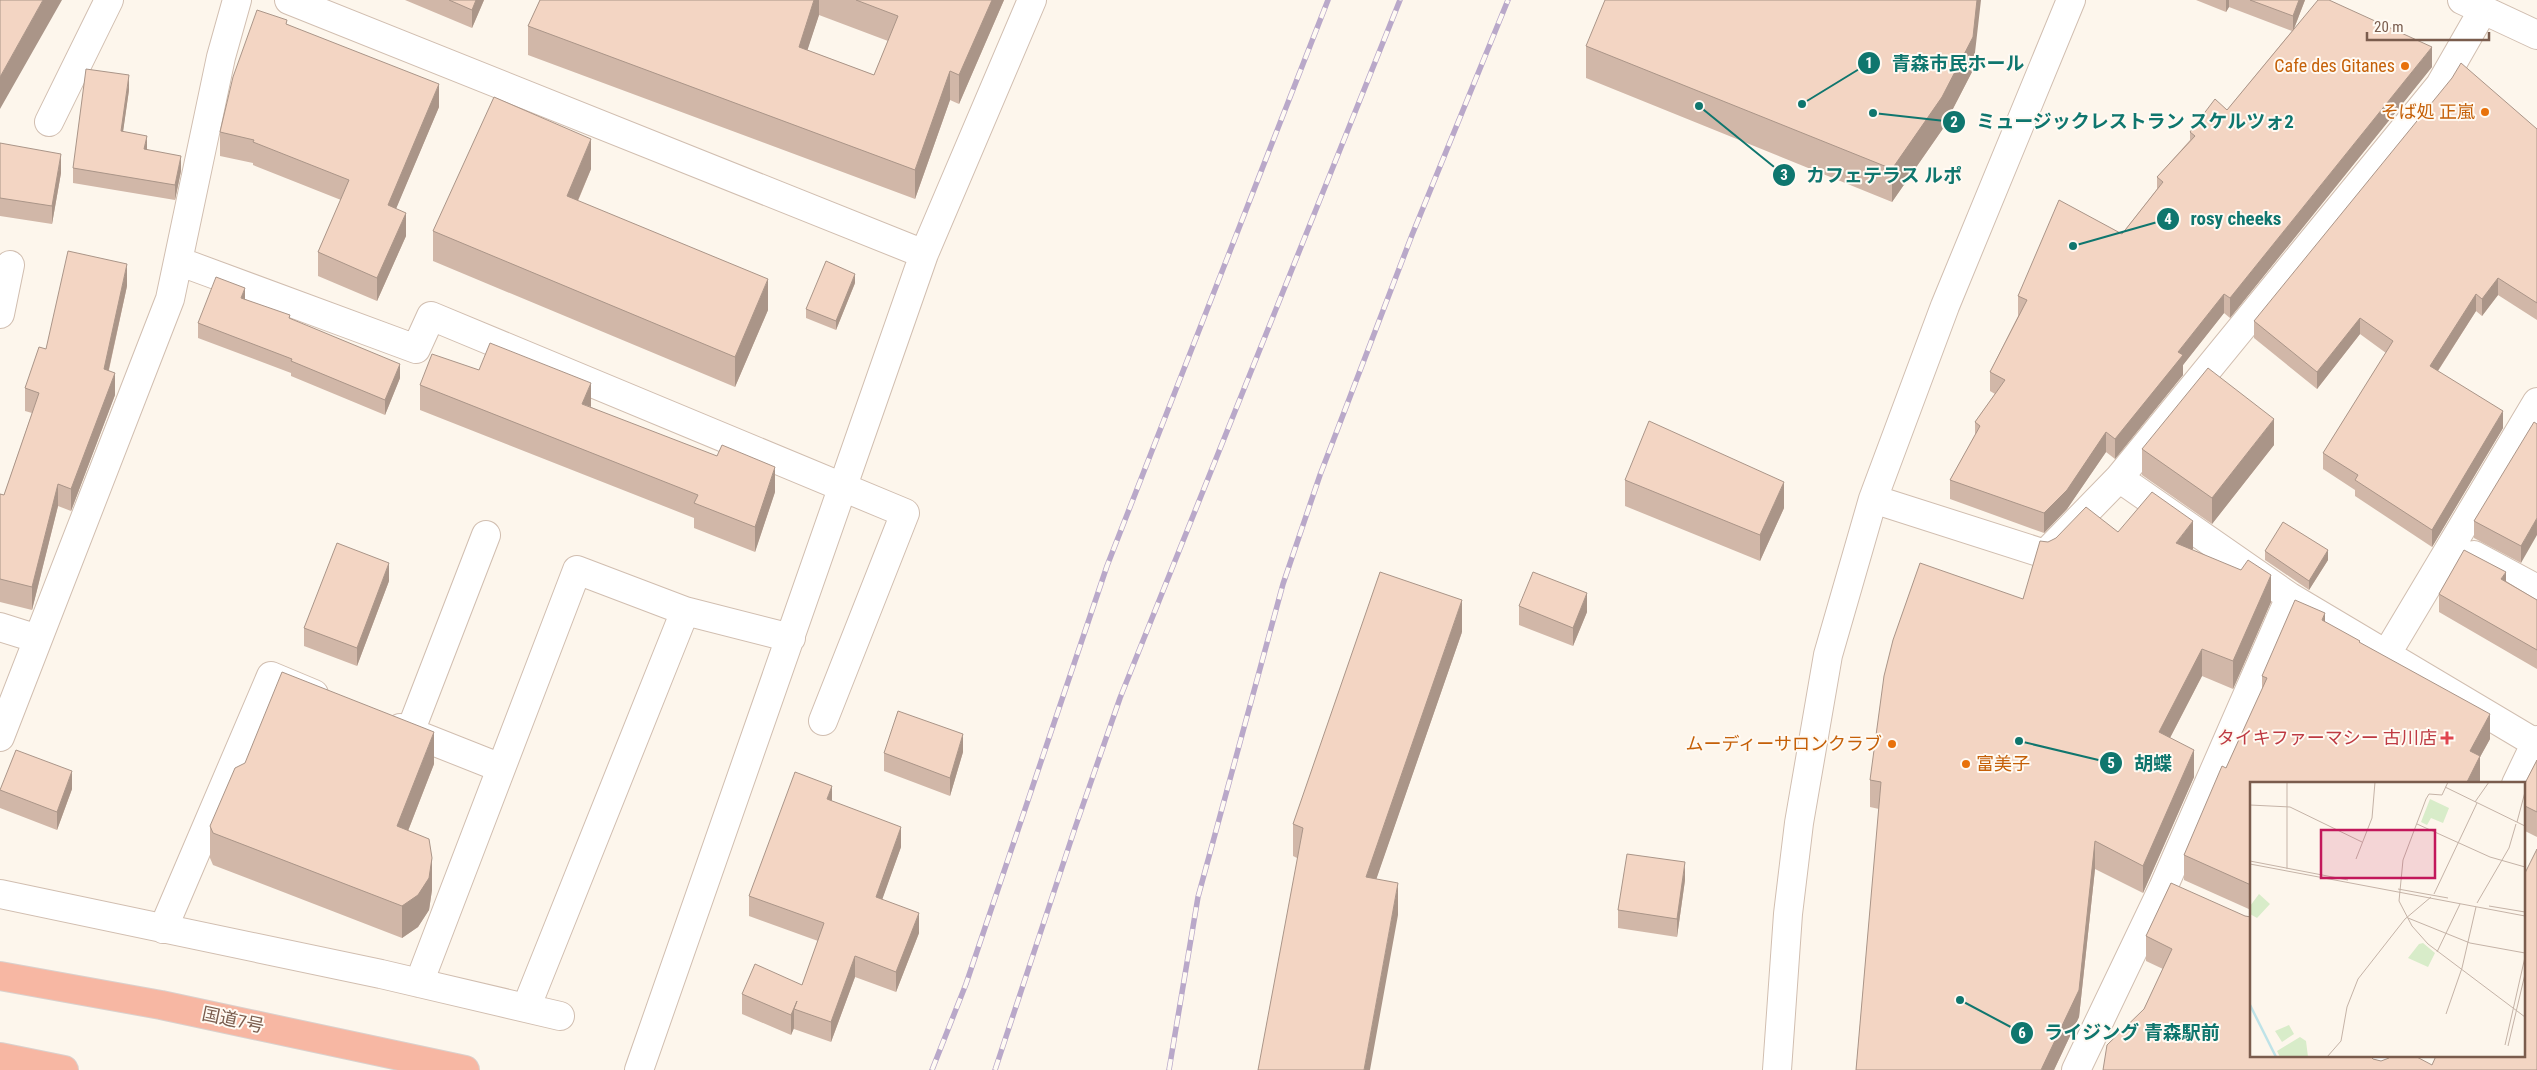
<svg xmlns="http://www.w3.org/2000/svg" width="2537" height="1070" viewBox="0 0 2537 1070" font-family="'Roboto Condensed','Noto Sans JP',sans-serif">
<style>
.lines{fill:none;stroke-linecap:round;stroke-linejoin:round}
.minor-casing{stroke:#d1beb0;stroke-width:30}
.highway-casing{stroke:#dad1cd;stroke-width:30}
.minor{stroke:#fff;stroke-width:28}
.highway{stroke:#f7b7a3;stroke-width:28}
.rail-casing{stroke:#b9a8c9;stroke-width:5.5}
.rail{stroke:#fffaf3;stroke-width:4;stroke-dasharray:11;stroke-linecap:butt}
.wall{fill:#d1b7a8;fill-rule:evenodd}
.shaded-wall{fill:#aa9588}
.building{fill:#f3d5c3;stroke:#aa9588}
.food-dot{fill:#e8710a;stroke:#fffaf3;stroke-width:2}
.health-dot{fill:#e0444e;stroke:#fffaf3;stroke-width:2}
.labels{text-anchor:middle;stroke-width:4;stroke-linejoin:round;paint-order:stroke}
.food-label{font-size:18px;fill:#c56008;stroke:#fffaf3;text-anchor:end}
.health-label{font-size:18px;fill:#be3a42;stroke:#fffaf3;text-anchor:end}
.street-label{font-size:18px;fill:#7a5c4d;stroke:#fffaf3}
.inset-river{fill:none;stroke:#bfe3e8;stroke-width:2.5}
.inset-road{fill:none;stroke:#c5b3a7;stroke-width:1}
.view{fill:#c2185b;fill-opacity:0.15;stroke:#c2185b;stroke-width:2.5}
.inset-edge{fill:none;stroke:#7a5c4d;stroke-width:2.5}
.leader{fill:none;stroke:#0f766e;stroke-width:2}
.callout-dot{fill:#0f766e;stroke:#fffaf3;stroke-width:2}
.mark-label{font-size:15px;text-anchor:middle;font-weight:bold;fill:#fff}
.callout-label{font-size:19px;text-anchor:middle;font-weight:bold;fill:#0f766e;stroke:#fffaf3;stroke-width:4;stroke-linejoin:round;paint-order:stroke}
</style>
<rect width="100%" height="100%" fill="#fdf6ec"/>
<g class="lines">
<g class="minor-casing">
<path id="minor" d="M289,0L924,254
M2462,0L2537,35
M49,122L109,0
M178,261L416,349L431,316L905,513L823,721
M0,314L10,265
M2119,478L2290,597L2537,744
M1873,499L2045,554L2119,478L2440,85L2483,10
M2474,555L2537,589
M0,627L38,639
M2386,655L2537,402
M400,728L501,768
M410,732L486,535
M0,737L170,299L221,57L237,0
M2516,784L2537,740
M0,894L381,974L560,1016
M163,929L271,676L314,694
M419,983L577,570L685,611
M526,1008L685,611L791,638
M639,1070L924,254L1032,0
M1777,1070L1788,914L1799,823L1828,655L1873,499L1945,306L2071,0
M2076,1070L2163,888L2290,597
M2380,1070L2386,1056"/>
</g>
<g class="highway-casing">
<path id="highway" d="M0,976L161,1005L465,1070
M0,1057L64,1070"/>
</g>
<use href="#minor" class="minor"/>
<use href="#highway" class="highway"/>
<g class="rail-casing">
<path id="rail" d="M932,1070L966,984L1107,566L1328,0
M995,1070L1075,828L1120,698L1400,0
M1169,1070L1198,897L1283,584L1320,475L1412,235L1508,0"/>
</g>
<use href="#rail" class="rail"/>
</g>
<path class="wall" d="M405,0H484L472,28Z
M540,0H1004L959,104L950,100L915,199L528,55V26ZM819,15L888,41L874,75L807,50Z
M2196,0H2305L2294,29L2432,67L2230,318L2224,313L2183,365V375L2115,459L2106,452L2067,509L2044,533L1950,499V480L1975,435V422L1995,394L1990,391V372L2018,316V296L2122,234L2157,189V177L2190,140V132L2227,110L2292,31L2229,7L2226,12Z
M287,24L439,107L396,208L406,236L377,301L318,276V252L341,200L253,165V163L220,156V132Z
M1586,46L1973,70L1942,130L1892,202L1586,78Z
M129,90L123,131L147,149L181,171L175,200L73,183V168Z
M2537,129V320L2498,295L2482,316L2476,311L2438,371L2503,428L2432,547L2355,496V490L2323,469V453L2386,353L2360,334L2317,389L2254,338V321Z
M0,143L61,173L52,224L0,216Z
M591,169L578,201L768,310L735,387L433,261V231Z
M855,283L836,330L806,318V309Z
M127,286L109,370L115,395L71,511L58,506L32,610L0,602V494L4,495L32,413L25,411V388L46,349Z
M245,299L290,319L400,378L385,415L291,376V373L198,338V323Z
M479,370L591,407L775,492L755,552L694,528V518L420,410V385Z
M2537,424L2521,563L2474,538V521Z
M2274,445L2212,524L2142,475V449Z
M1625,480L1784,508L1760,561L1625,506Z
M2118,532L2193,549L2192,550L2271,602L2233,689L2202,676L2170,738L2194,777L2143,893L2095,869L2079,1017L2054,1070H1856L1879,809L1870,807V780L2023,599L2048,542Z
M2265,551L2328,560L2309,590L2265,560Z
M389,581L357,666L304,646V628Z
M2506,581L2537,600V669L2439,612V594Z
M1519,606L1587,612L1573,646L1519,625Z
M2325,622L2360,643L2490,739L2480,757V781L2251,784V910L2184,880V855L2226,768L2262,690V676Z
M1462,632L1376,879L1398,915L1297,858L1293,856V824Z
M963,752L950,796L884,771V753Z
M2537,760V837L2523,830V787Z
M434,764L408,831L432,890L429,910L418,927L402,938L213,865L210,858V826Z
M72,789L57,830L0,808V790Z
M832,801L901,847L882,899L919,933L896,992L855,977L831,1042L794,1029V1028L791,1035L742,1014V994L802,985L818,941L749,916V896Z
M1685,880L1677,937L1618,928V910Z
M2171,883L2251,1056L2373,1059L2381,1061L2432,1065L2537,1070H2103L2144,1009L2163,969L2146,961V936Z"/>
<path class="shaded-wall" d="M43,0H62L0,109V77Z
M476,0H484L472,28V10Z
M814,0H819V15L799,76V47Z
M992,0H1004L959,104V75Z
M1977,0H1981L1973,70L1942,130L1892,202V169Z
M2226,0H2229V7L2226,12Z
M2299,0H2305L2293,31V16Z
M2432,47V67L2230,318V298Z
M950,71V100L915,199V170Z
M129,75V90L121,146V131Z
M439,84V107L388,228V205Z
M147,136V151L144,149Z
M591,139V169L567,226V196Z
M61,154V173L52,224V206Z
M181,156V171L175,200V185Z
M406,213V236L377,301V278Z
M127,264V286L104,391V369Z
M855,274V283L836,330V321Z
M2498,278V295L2482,316V299Z
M768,279V310L735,387V357Z
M245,288V302L241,298Z
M2224,294V313L2183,365V375L2115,459V439L2178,352Z
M2476,294V311L2430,383V366Z
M2360,318V334L2317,389V372Z
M400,364V378L385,415V400Z
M115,373V395L71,511V489Z
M591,383V407L582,404Z
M2503,411V428L2432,547V530Z
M2274,419V445L2212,524V498Z
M2106,432V452L2067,509L2044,533V513Z
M775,467V492L755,552V527Z
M1784,482V508L1760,561V535Z
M58,484V506L32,610V587Z
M2537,518V535L2521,563V546Z
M2193,521V549L2176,571V543Z
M2328,550V560L2309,590V581Z
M389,563V581L357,666V648Z
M2506,572V590L2501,579Z
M2271,575V602L2233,689V661Z
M1587,593V612L1573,646V628Z
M1462,600V632L1366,909V877Z
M2325,613V638L2322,620Z
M2202,649V676L2159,759V732Z
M2490,714V739L2480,757V781L2479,784H2466L2470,751Z
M434,732V764L397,859V826Z
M963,734V752L950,796V778Z
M2194,750V777L2143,893V866Z
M72,771V789L57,830V812Z
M832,786V806L827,799Z
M901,827V847L876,917V897Z
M2095,841V869L2079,1017L2054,1070H2041Z
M432,858V890L429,910L418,927L402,938V906Z
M1685,862V880L1677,937V919Z
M1398,883V915L1370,1070H1364Z
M919,913V933L896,992V972Z
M855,956V977L831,1042V1022Z
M797,1001L794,1009V1028L791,1035V1015Z"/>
<path class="building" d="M0,0H43L0,77Z
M449,0H476L472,10Z
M540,0H814L799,47L874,75L898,16L856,0H992L959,75L950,71L915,170L528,26Z
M1605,0H1977L1973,37L1942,97L1892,169L1586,46Z
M2250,0H2299L2293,16Z
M2318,0H2329L2432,47L2230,298L2224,294L2178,352L2183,355L2115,439L2106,432L2067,490L2044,513L1950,480L1980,426L1975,422L2005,380L1990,372L2027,300L2018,296L2059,200L2122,234L2163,182L2157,177L2195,136L2190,132L2215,99L2227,110Z
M257,10L287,20L286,24L439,84L388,205L406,213L377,278L318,252L349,180L253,142L254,140L220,132L233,77Z
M2461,63L2537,129V303L2498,278L2482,299L2476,294L2430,366L2503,411L2432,530L2355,480L2358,475L2323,453L2393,341L2360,318L2317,372L2254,321L2452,78Z
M86,69L129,75L121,131L147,136L144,149L181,156L175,185L73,168Z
M494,97L591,139L567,196L768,279L735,357L433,231Z
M0,143L61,154L52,206L0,198Z
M68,251L127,264L104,369L115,373L71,489L58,484L32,587L0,579V494L4,495L39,393L25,388L39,347L46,349Z
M826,261L855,274L836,321L806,309Z
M216,277L245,288L241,298L290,315L289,318L400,364L385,400L291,361L292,359L198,323Z
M490,343L591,383L582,404L717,456L722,445L775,467L755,527L694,503L698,495L420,385L432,354L479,370Z
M2208,368L2274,419L2212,498L2142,449Z
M1649,421L1784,482L1760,535L1625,480Z
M2534,422L2537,424V518L2521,546L2474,521Z
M2152,492L2193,521L2176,543L2241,570L2248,560L2271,575L2233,661L2202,649L2159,732L2194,750L2143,866L2095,841L2079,990L2041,1070H1856L1881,782L1870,780L1884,676L1893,640L1920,563L2023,599L2040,541L2048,542L2056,538L2086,507L2118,532Z
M2283,522L2328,550L2309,581L2265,551Z
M337,543L389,563L357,648L304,628Z
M2464,550L2506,572L2501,579L2537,600V650L2439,594Z
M1380,572L1462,600L1366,877L1398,883L1364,1070H1258L1303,828L1293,824Z
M1533,572L1587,593L1573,628L1519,606Z
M2295,600L2325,613L2322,620L2360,641L2359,642L2490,714L2470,751L2480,756L2466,784H2251V885L2184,855L2222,766L2226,768L2267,678L2262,676Z
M282,672L434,732L397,826L429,839L432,858L429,878L418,895L402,906L213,833L210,826L235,768L245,763Z
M898,711L963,734L950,778L884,753Z
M16,750L72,771L57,812L0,790Z
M2537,760V812L2523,805V787Z
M795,772L832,786L827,799L901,827L876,897L919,913L896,972L855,956L831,1022L794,1009L797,1001L791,1015L742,994L755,964L802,985L824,923L749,896Z
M2537,849V1070H2103L2107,1045L2144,1009L2172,949L2146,936L2171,883L2245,916L2251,917V1056H2370L2373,1059L2381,1061L2389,1058L2390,1056H2415L2432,1065L2436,1056H2523V877Z
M1627,854L1685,862L1677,919L1618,910Z"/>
<g class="food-dot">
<circle cx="2405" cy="66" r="5"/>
<circle cx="2485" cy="112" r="5"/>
<circle cx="1892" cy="744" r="5"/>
<circle cx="1966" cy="764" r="5"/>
</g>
<path class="health-dot" d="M2444.5 730.5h5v5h5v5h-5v5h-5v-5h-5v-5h5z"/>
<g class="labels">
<g class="food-label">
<text x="2395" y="72">Cafe des Gitanes</text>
<text x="2475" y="118">そば処 正嵐</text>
<text x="1882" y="750">ムーディーサロンクラブ</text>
<text x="1976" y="770" text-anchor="start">富美子</text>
</g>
<g class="health-label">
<text x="2437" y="744">タイキファーマシー 古川店</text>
</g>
<g class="street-label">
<text transform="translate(233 1020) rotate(12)" y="6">国道7号</text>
</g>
</g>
<g transform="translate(2250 782)">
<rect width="275" height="275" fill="#fdf6ec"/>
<path d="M9,112L20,122L7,136L0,132V124ZM173,161L185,171L178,185L158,176L169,162ZM39,243L44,252L32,260L25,249ZM50,255L56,259L58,275H30L27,269Z" fill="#d8ecc9"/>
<path d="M180,17L199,26L193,41L181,36L177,43L171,40Z" fill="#d8ecc9"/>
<path class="inset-river" d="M0,223L26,275"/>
<path class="inset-road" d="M198,0L192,13L179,12L176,17L153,78L149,119L162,144L178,162L275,235M195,5L275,44M225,20L239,0M0,23L40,25L112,60M267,40L275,10M167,42L240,75L275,85M106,77L122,36L125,0M0,79L98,98M0,82L275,134M37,87V0M148,107L198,116M184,112L227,21M227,121L259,66L266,42M239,124L275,130M158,136L220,161L275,171M187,170L210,122M196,232L212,186L226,125M255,263L275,175M258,264L275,192M77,275L91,259L97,225L108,197L155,137L181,115"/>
<path class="view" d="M71,48H185V96H71Z"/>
<rect width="275" height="275" class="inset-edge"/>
</g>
<path class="leader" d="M1802 104L1869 63M1873 113L1954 122M1699 106L1784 175M2073 246L2168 219M2019 741L2111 763M1960 1000L2022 1033"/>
<g class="callout-dot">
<circle cx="1802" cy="104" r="5"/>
<circle cx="1873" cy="113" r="5"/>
<circle cx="1699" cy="106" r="5"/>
<circle cx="2073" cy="246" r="5"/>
<circle cx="2019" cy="741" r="5"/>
<circle cx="1960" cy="1000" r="5"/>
<circle cx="1869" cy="63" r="12"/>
<circle cx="1954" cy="122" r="12"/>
<circle cx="1784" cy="175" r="12"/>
<circle cx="2168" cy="219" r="12"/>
<circle cx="2111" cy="763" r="12"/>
<circle cx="2022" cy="1033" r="12"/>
</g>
<g class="mark-label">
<text x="1869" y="68">1</text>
<text x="1954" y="127">2</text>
<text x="1784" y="180">3</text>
<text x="2168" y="224">4</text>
<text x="2111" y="768">5</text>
<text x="2022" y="1038">6</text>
</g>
<g class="callout-label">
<text x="1958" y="70">青森市民ホール</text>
<text x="2135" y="128">ミュージックレストラン スケルツォ2</text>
<text x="1884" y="182">カフェテラス ルポ</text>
<text x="2236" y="225">rosy cheeks</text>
<text x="2153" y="770">胡蝶</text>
<text x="2132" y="1039">ライジング 青森駅前</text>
</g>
<path d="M2367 32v8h122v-8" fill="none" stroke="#7a5c4d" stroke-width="2.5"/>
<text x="2374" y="32" font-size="15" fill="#7a5c4d" stroke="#fffaf3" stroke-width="4" paint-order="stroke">20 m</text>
</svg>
